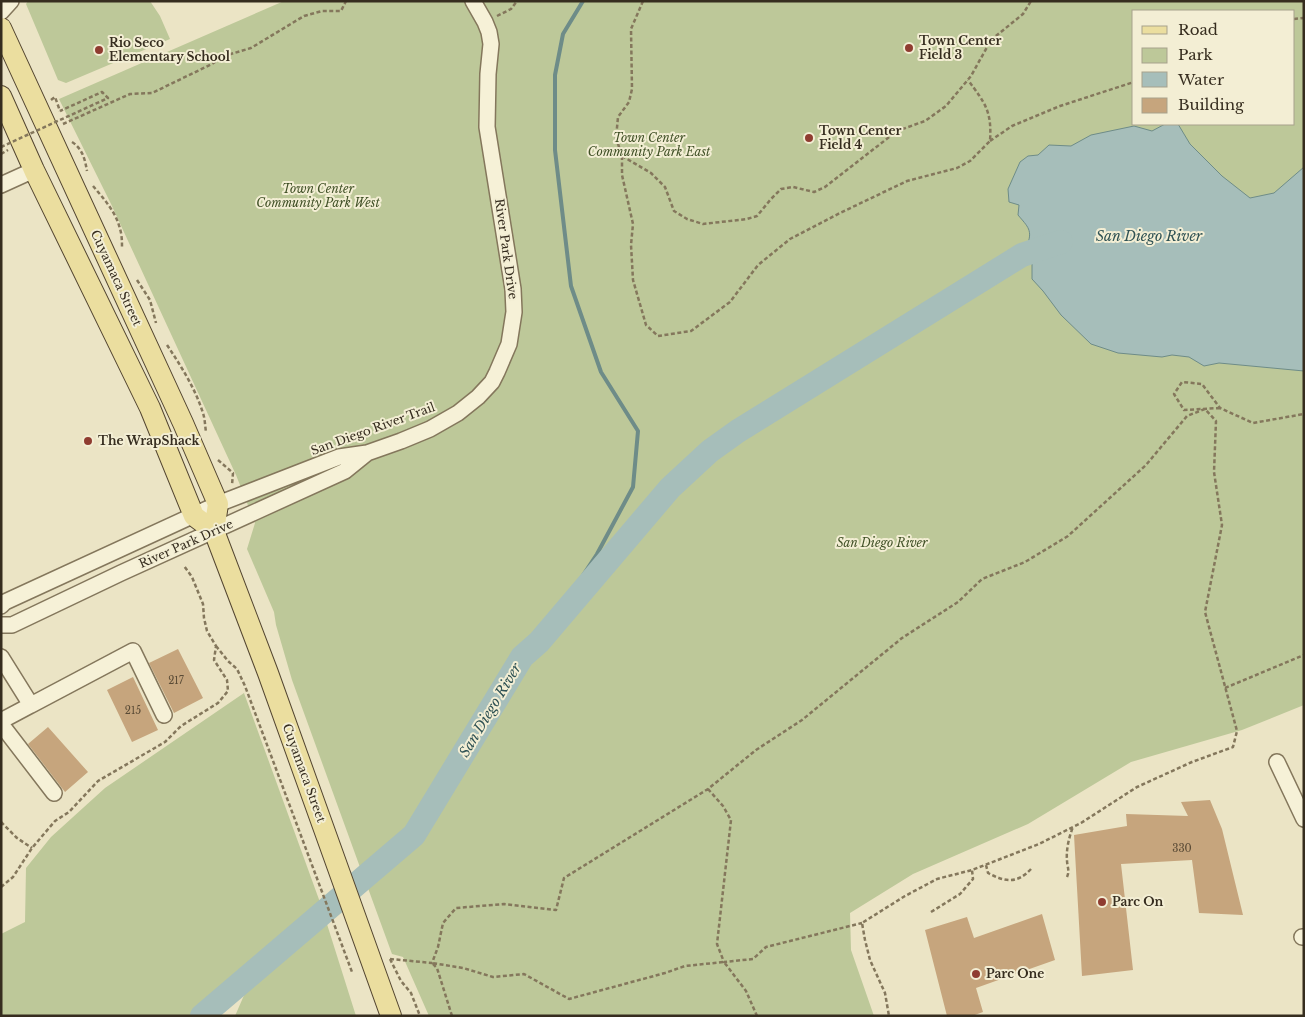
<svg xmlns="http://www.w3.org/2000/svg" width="1305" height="1017" viewBox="0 0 1305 1017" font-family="'Libre Baskerville',serif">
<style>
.green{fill:#bdc899;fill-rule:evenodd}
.water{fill:#a6beba;stroke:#6e8c88}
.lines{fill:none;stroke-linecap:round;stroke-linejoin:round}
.stream{stroke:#6e8c88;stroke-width:4}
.river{stroke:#a6beba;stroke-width:24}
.building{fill:#c6a57d}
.minor-casing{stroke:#84775c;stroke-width:18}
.major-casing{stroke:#534530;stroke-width:22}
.path{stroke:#84775c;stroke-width:2.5;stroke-dasharray:4 2.5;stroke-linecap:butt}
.minor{stroke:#f6f1d7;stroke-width:15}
.major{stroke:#ebde9f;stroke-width:20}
.path-bridge{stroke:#84775c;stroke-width:2.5;stroke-dasharray:4 2.5;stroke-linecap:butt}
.poi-dot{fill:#8f3c30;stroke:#f3eed4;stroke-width:2}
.labels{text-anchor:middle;stroke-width:4;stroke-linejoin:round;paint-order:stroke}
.number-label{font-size:10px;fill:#5a4b36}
.poi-label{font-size:12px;font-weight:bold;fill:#362d1f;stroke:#f3eed4;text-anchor:start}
.park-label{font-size:12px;font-style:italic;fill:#415127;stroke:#f3eed4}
.street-label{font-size:12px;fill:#362d1f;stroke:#f3eed4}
.water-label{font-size:14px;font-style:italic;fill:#2f5254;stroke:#f3eed4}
</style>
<rect width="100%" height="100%" fill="#ebe4c5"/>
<path class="green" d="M28,1H150L160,16L170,39L66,83L58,80L26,4Z
M284,1H1304V705L1242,730L1131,762L1028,824L913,874L850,913L851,950L874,1016H429L403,957L392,954L365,880L366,878L363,869L361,870L292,680L276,625L274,612L247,549L255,523L236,475L111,204L59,99ZM1134,11H1294V124H1134Z
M244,693L321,905L190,1016H1V934L25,922L26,868L51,837L105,788Z
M326,921L356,1016H235L245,993Z"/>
<path class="water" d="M1165,124H1178L1190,144L1222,176L1250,198L1274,193L1304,167V371L1219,363L1204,366L1189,357L1172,355L1162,357L1118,353L1091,344L1061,315L1043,291L1032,279V256L1027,246C1033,230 1028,227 1018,215L1019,205L1009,202L1008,189L1020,162L1028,156L1038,155L1049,145L1071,146L1091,135L1134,126L1152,131Z"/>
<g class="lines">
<path class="stream" d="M539,642L597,554L633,487L638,431L601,372L571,286L555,150V75L563,34L583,1"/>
<path class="river" d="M202,1016L414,835L522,657L539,642L670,488L710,451L738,431L1022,255L1061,242"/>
</g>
<path class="building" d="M178,649L203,698L174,713L149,663Z
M133,677L158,730L132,742L107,690Z
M48,727L88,772L65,792L28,744Z
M1210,800L1222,829L1243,915L1199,913L1192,860L1121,864L1133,970L1082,976L1074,835L1127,826L1126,814L1188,816L1181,802Z
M1042,914L1055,960L976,988L983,1012L972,1016H947L925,930L967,917L974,938Z"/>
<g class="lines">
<g class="minor-casing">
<path id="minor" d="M1,12L11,1
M1,185L34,170
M1,606L5,602L218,504L339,457L367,453L401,441L430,429L458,413L478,397L492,382L497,372L509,344L514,312L513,289L487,127L488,74L491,44L489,32L485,22L473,1
M1,625H12L121,573L345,471L366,454
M1,657L31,705L133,651L164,715
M1,721L31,705
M1,724L54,793
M1277,762L1304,819
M1302,937H1304"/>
</g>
<g class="major-casing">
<path id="major" d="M1,28L183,423L218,504L214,531L268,673L391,1016
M1,96L34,170L150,408L194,516L214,531"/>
</g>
<path class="path" d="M643,1L631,29L632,89L629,102L618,117L616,138L622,156L651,173L665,187L674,211L687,219L703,224L747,219L757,216L771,199L781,189L793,187L814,192L825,187L897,131L925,121L946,106L971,76L991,40L1023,14L1031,1
M497,16L511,9L517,1
M1294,19L1304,18
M51,100L55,97L60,111
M63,124L130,94L152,93L212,64L224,56L251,48L304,16L322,11H341L346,1
M990,141L1012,126L1060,106L1134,82
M72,142C83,149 85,160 87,171
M1,154L8,150
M622,156V175L633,224L631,245L633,280L646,325L658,336L691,331L730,302L758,265L790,239L840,213L907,181L957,168L970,161L990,141C992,111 985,103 968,80
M93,186C104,199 116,212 120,229C122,235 122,242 122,249
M137,280L150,300L156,323
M167,345C181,366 195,388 203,413C205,419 205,426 206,432
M1220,408L1184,410L1174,394L1182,382L1202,384L1220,408L1253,423L1304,414
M218,460L233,473L232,485
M216,646L228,661L237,669L245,686L352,972
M1225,688L1304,655
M708,789L723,806L731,820L717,944L724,962L753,959L766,947L862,923
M1,822L17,838L32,848
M986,865L988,873C1005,882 1017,884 1031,869
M1067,877C1070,870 1067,867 1067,860C1066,850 1069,837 1073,827
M1,887L13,877L32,848L55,821L69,812L98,781L165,742L181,726L218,703L228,691L227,680L214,660L216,646L207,631L204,618L203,604L192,577L184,566
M931,912L960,894L973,879L972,870
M390,959L432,963L438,947L443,923L456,908L504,904L556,910L564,878L708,789L756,750L802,720L902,638L958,602L982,579L1025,562L1068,536L1146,465L1187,416L1205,409L1216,421L1214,472L1222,525L1205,612L1237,731L1233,747L1192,762L1137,787L1081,823L1039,844L972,870L937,879L905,896L862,923L865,940L870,960L885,993L889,1016
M390,959L401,981L411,993L420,1016
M452,1016L437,968L432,963L463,968L493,977L524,974L569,999L665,973L685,966L724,962L746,991L757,1016"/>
<use href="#minor" class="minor"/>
<use href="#major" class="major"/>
<path class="path-bridge" d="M1,147L108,98L102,92L60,111"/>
</g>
<g class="poi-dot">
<circle cx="909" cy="48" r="5"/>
<circle cx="99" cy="50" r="5"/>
<circle cx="809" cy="138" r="5"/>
<circle cx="88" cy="441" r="5"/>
<circle cx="1102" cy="902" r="5"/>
<circle cx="976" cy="974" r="5"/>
</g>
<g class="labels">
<g class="number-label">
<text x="176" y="684">217</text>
<text x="133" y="714">215</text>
<text x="1182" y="852">330</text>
</g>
<g class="poi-label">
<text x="919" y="45">Town Center<tspan x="919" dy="14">Field 3</tspan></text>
<text x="109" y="47">Rio Seco<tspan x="109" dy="14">Elementary School</tspan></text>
<text x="819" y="135">Town Center<tspan x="819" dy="14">Field 4</tspan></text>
<text x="98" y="445">The WrapShack</text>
<text x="1112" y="906">Parc On</text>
<text x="986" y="978">Parc One</text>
</g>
<g class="park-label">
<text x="649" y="142">Town Center<tspan x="649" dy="14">Community Park East</tspan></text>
<text x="318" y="193">Town Center<tspan x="318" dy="14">Community Park West</tspan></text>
<text x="882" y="547">San Diego River</text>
</g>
<g class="street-label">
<text transform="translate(506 249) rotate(82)" y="4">River Park Drive</text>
<text transform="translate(116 278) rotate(65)" y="4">Cuyamaca Street</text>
<text transform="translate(373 429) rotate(-20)" y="4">San Diego River Trail</text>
<text transform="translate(186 544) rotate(-24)" y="4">River Park Drive</text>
<text transform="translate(304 773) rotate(70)" y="4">Cuyamaca Street</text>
</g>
<g class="water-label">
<text x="1149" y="241">San Diego River</text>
<text transform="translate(490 710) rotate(-59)" y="5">San Diego River</text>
</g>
</g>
<rect width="1305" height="1017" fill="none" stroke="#362d1f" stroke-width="5"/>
<rect x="1132" y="10" width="162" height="115" fill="#f3eed4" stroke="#a7a18c"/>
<rect x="1142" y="26" width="25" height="8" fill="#ebde9f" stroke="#a7a18c"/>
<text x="1178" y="35" font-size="15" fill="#362d1f">Road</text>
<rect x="1142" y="48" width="25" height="15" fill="#bdc899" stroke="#a7a18c"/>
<text x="1178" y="60" font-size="15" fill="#362d1f">Park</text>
<rect x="1142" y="72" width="25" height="15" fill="#a6beba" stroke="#a7a18c"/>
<text x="1178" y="85" font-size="15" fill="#362d1f">Water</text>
<rect x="1142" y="98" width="25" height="15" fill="#c6a57d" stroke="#a7a18c"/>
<text x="1178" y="110" font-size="15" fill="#362d1f">Building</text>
</svg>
